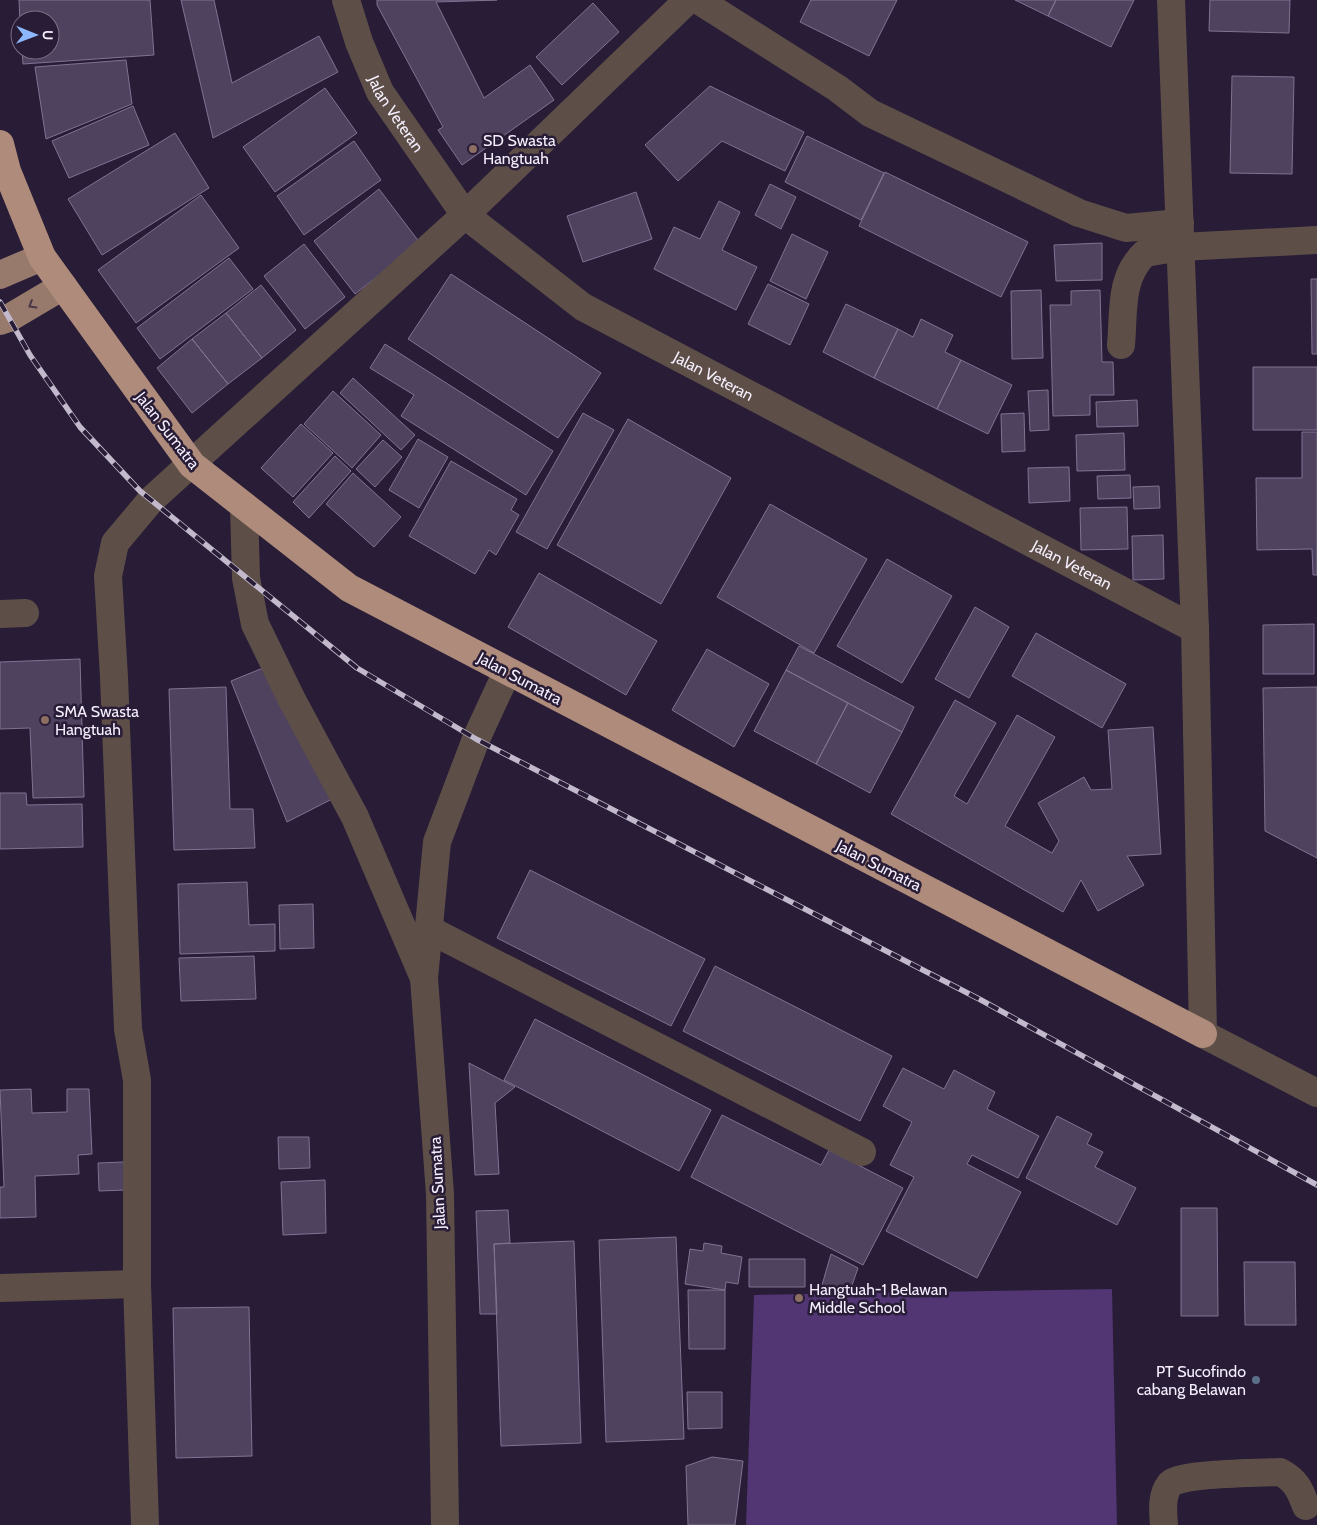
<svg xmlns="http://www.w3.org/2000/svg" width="1317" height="1525" viewBox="0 0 1317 1525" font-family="Cabin,sans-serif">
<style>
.green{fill:#523573}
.building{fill:#4e425f;stroke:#807393}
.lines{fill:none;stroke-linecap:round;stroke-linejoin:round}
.minor{stroke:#5d4f48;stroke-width:28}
.major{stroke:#977a6c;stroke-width:28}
.highway{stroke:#ae8b7a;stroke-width:28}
.rail-casing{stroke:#c2bacc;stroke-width:5.5}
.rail{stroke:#281c36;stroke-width:4;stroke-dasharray:11;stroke-linecap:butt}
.oneway{stroke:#493846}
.education-dot{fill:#8d6e63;stroke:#281c36;stroke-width:2}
.service-dot{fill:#5c6f8a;stroke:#281c36;stroke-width:2}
.labels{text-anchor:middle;stroke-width:5;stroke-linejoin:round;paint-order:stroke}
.street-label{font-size:16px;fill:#f5effe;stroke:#281c36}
.poi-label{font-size:16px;fill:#f5effe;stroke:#281c36;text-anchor:start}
</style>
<rect width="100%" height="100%" fill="#281c36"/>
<path class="green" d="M1112,1289L1117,1525H746L754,1295Z"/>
<path class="building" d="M19,0H150L154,55L23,64L22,50H50V20L20,22Z
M181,0H214L232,83L319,36L338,72L213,138Z
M377,0H497L436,2L484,98L530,65L554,100L462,165L438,130L443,127L377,5Z
M811,0H897L869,56L800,22Z
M1015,0H1056L1048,16Z
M1056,0H1134L1111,47L1048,16Z
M1210,0H1290L1289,33L1209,31Z
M593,3L619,32L562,85L536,57Z
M126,60L132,104L46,139L35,67Z
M1232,76L1294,77L1292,174L1230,173Z
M710,86L804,132L785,171L722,141L678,181L645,145Z
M325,88L357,133L275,192L243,147Z
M133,106L149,145L69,178L52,141Z
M175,133L209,188L102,255L68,199Z
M807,136L884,173L861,220L785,182Z
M354,141L381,180L304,235L277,196Z
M885,172L1028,242L1001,297L859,226Z
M770,184L796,197L781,229L755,215Z
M379,189L420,243L355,294L314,241Z
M636,192L652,239L583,262L567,216Z
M201,195L239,248L136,323L98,270Z
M719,201L740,212L722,250L757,267L736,310L654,269L674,227L700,239Z
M792,234L828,252L806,299L770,281Z
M1102,243V280L1056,281L1054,245Z
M304,244L345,297L305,329L264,276Z
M229,258L253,289L160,359L137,328Z
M451,274L601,373L558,438L408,339Z
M1311,279H1317V354H1312Z
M768,284L809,304L790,345L748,324Z
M261,285L296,330L262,358L226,313Z
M1041,290L1043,358L1012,359L1011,291Z
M1100,290L1102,362H1113L1114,395H1090V415L1053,416L1050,305H1071V291Z
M846,304L898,329L874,378L823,352Z
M226,313L262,358L228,384L192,339Z
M921,319L953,335L945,352L961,360L937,409L874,378L898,329L913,337Z
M192,339L228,384L192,413L157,368Z
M385,344L553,451L526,495L401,416L414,395L370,368Z
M961,360L1012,385L988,434L937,409Z
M1253,367H1317V430H1253Z
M353,378L415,435L401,450L340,393Z
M1048,390L1049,430L1030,431L1028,391Z
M333,391L381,435L352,468L304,424Z
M1137,400L1138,426L1097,427L1096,402Z
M583,413L614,430L547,549L516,532Z
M1024,413L1025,451L1002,452L1001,414Z
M628,419L731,478L661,604L557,545Z
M301,424L333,453L293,497L261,468Z
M1302,432H1317V575H1313L1312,549L1257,550L1256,478H1302Z
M1124,433L1125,470L1077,471L1076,435Z
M418,439L448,457L419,508L389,490Z
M383,440L402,457L375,487L356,469Z
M335,456L351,471L309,518L293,502Z
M451,461L517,499L511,510L519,515L496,555L489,550L475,574L409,536Z
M1069,467L1070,501L1029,503L1028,468Z
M353,473L401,517L374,547L326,504Z
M1130,475L1131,498L1098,499L1097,476Z
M1159,486L1160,508L1134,509L1133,487Z
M770,504L867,559L814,653L717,597Z
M1127,507L1128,549L1081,550L1080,508Z
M1163,535L1164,579L1133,580L1132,536Z
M887,559L952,596L902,683L837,646Z
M539,573L657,641L626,695L508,627Z
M975,607L1009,627L969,698L935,679Z
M1314,624V674H1263V625Z
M1036,633L1126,684L1102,728L1012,676Z
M799,646L914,707L902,732L786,670Z
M707,649L769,684L734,747L672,710Z
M80,659L84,797L33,798L30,728L0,729V662Z
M263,668L332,799L287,822L231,681Z
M786,670L848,703L816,764L754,731Z
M226,687L230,809H253L255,848L174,850L169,689Z
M1317,687V858L1265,831L1263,688Z
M955,700L996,723L954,796L967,804L1017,715L1055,737L1005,826L1052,853L1059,841L1038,803L1084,777L1091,790L1112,789L1108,730L1153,727L1161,854L1127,856L1144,885L1098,911L1081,880L1063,912L891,814Z
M848,703L902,732L870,793L816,764Z
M0,793H26L27,805L82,804L83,847L0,849Z
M530,870L705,959L671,1026L497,938Z
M247,882L249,925L275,924V951L180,954L178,884Z
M313,904L314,948L280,949L279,905Z
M254,956L256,999L181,1001L179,958Z
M715,966L892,1056L860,1121L683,1031Z
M535,1019L711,1110L679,1171L504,1080Z
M469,1063L515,1087L495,1103L499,1174L475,1175Z
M903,1068L944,1089L954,1070L995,1092L987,1109L1039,1136L1018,1178L972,1155L967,1164L1021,1192L977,1278L886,1231L914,1177L890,1165L912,1122L883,1106Z
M31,1089L32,1113L67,1112V1089H89L92,1154L78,1155L79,1174L35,1176L36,1217L0,1218V1187H4L0,1090Z
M722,1115L821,1165L829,1150L903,1188L863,1265L691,1177Z
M1057,1116L1092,1134L1087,1144L1103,1152L1095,1167L1136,1188L1117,1225L1026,1178Z
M278,1137H309L310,1168L279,1169Z
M124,1162L125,1190L99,1191L98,1163Z
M325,1180L326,1233L283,1235L281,1182Z
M1181,1208H1217L1218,1316H1181Z
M508,1210L510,1243L494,1244L497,1314H480L476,1211Z
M676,1237L684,1439L606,1442L599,1240Z
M574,1241L581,1443L501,1446L494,1244Z
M704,1243L722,1246L721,1253L742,1257L738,1284L726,1282L725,1290L685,1284L690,1249L703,1251Z
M831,1254L858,1268L850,1291L820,1292Z
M749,1259H805V1287H749Z
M1244,1262H1295L1296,1325H1245Z
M688,1290H725V1349H689Z
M249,1307L252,1456L176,1458L173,1308Z
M687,1392H722V1428L688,1429Z
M712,1457L743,1461L735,1525H688L686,1466Z"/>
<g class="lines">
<g class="minor">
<path id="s1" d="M346,0L359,42L380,92L465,215L583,307L1195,629"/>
<path d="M698,0L837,88L870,113L1079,213L1126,228L1180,223"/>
<path d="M1171,0L1195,629L1203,1034L1317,1093"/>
<path d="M1121,345C1124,312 1119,278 1145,253L1181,247L1317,240"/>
<path d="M244,506L246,578L255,624L292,700L355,817L423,976"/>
<path d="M0,614L25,613"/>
<path d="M428,929L862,1152"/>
<path d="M0,1288L137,1284"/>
<path d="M145,1525L137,1284V1080L128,1029L114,677L108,576L115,543L151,500L465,215L688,0"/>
<path d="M445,1525L440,1194L424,978L437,842L476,739L507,672"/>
<path d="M1164,1525C1163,1512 1161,1495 1170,1484C1180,1473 1262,1473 1280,1472C1296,1480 1300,1490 1306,1506"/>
</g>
<path class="major" d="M0,275L42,257
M0,321L9,318L63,286"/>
<path class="highway" d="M0,144L7,171L42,257L192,465L349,588L1203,1034"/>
<g class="rail-casing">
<path id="rail" d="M0,302L30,355L80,427L140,491L357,668L476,739L981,1000L1317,1185"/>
</g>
<use href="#rail" class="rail"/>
</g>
<defs><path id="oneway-chevron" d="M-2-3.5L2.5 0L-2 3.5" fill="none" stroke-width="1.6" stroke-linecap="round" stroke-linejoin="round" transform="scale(1.25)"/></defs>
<use class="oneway" href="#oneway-chevron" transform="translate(32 305) rotate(149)"/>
<g class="education-dot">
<circle cx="473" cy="149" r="5"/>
<circle cx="45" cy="720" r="5"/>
<circle cx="799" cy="1298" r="5"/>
</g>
<circle class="service-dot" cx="1256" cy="1380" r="5"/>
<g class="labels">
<g class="street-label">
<text dy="6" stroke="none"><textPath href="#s1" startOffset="125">Jalan Veteran</textPath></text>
<text dy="6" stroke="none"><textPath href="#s1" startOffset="545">Jalan Veteran</textPath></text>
<text transform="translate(168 430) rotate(52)" y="6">Jalan Sumatra</text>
<text dy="6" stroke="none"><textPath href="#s1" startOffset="950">Jalan Veteran</textPath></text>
<text transform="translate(520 678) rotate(28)" y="6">Jalan Sumatra</text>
<text transform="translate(879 865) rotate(27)" y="6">Jalan Sumatra</text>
<text transform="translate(437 1183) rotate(-93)" y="6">Jalan Sumatra</text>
</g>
<g class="poi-label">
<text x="483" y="146">SD Swasta<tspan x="483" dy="18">Hangtuah</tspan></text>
<text x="55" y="717">SMA Swasta<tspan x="55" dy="18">Hangtuah</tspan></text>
<text x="809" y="1295">Hangtuah-1 Belawan<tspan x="809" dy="18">Middle School</tspan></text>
<text x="1246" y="1377" text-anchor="end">PT Sucofindo<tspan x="1246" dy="18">cabang Belawan</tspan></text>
</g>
</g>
<g transform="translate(35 35) rotate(91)"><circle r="24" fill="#281c36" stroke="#7a7086"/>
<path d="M0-4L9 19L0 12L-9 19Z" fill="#8db9fc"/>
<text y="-8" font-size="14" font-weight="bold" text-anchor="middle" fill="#f5effe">U</text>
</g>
</svg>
